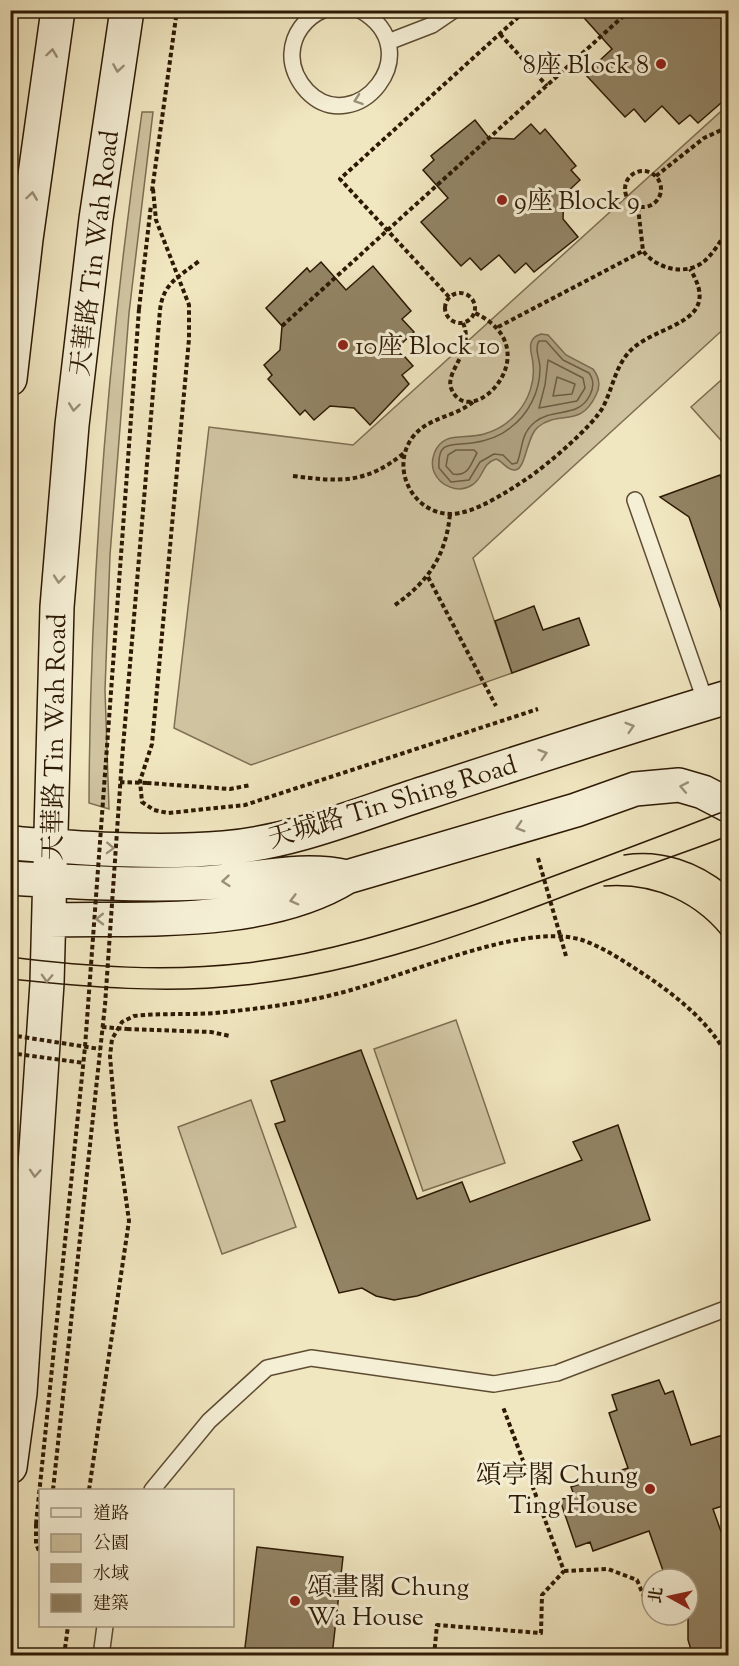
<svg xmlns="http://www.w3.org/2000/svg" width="739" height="1666" viewBox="0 0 739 1666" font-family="'Sorts Mill Goudy','Noto Serif TC',serif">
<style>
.green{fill:#cfc3a0;stroke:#7e6e52;stroke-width:1.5}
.water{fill:#aea080;stroke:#7a6a4e;stroke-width:1.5}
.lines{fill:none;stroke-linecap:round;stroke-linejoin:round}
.shore{stroke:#6e5c42;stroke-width:1.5}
.building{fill:#928465;stroke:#2d1903;stroke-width:1.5}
.lane-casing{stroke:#5e4c32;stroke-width:18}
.secondary-casing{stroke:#2d1903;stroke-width:36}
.path{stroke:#2d1903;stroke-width:4;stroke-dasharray:4.5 3;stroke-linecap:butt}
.lane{stroke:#f5efd6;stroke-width:15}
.secondary{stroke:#f5efd6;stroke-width:33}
.tram{stroke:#2d1903;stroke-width:1.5}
.path-bridge{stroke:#2d1903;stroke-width:4;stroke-dasharray:4.5 3;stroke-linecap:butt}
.oneway{stroke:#9b8f77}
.poi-dot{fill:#8f2418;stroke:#f5efd6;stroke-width:2}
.labels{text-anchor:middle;stroke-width:6;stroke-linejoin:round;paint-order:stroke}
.poi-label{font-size:26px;fill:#2d1903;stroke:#f5efd6;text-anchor:start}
.street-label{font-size:26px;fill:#2d1903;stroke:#f5efd6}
</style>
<rect width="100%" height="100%" fill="#f0e6c0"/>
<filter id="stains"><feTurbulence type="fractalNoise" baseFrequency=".00333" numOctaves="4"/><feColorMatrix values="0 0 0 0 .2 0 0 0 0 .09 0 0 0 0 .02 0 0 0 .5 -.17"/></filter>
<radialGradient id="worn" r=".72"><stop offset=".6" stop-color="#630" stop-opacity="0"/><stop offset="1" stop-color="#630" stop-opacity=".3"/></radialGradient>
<path class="green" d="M728,105V325L473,558L512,673L251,765L174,728L209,427L353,445Z
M142,112H153L129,313L110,555L105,690L109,809L89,803C90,571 109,341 142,112Z
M728,374V448L691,407Z
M456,1020L505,1163L423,1191L374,1049Z
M251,1100L296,1227L222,1254L178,1127Z"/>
<path class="water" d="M541,334L548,335L566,355L593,369C599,377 601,386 596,395C580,429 560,409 538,427C526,437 526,470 515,470C507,471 503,461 496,459C481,464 484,478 472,485C458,494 440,486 434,472C432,467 432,460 434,454C442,430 465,440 484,434C498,430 509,423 518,412C529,399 535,381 533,365C533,358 529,349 531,343C533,337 536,336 541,334Z"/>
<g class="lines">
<path class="shore" d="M539,341H546L563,360L589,373C594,380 594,387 590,395C578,419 554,407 535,422C520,434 523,449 517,463L512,464L503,455L494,454L480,462L469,480L451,482L439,468C437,439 453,446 472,443C486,441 499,437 510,428C529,414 540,391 540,368C540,359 534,349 539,341Z
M548,360L583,378L585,388L577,401L539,408L545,385Z
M557,377L575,384L572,394L553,396Z
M456,450H474L477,453C471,463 469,477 453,474L446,466L448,455Z"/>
</g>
<path class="building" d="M577,10H729V96L698,123L690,115L679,124L662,106L645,122L634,109L625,117L585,74L612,49Z
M475,120L489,138L514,139L531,124L540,134L545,129L576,166L571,170L580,180L564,195L563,219L578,237L534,272L526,263L515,273L499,255L481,270L470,258L461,266L421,222L448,198L423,170L434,160L431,156Z
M321,262L346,290L373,266L411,311L402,319L414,332L397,348L413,366L402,375L409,384L370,425L354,408L330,406L314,420L305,410L300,415L268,379L272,375L264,365L280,350L282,326L266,308L307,268L310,272Z
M720,475L729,499V617L724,618L689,517L660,497Z
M534,606L543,630L579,618L589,645L512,673L495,621Z
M361,1050L417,1199L462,1182L470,1202L582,1160L573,1142L618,1125L650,1220L417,1296L394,1300L376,1296L362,1288L339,1293L275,1124L285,1121L271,1081Z
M659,1380L665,1394L673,1391L691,1445L729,1433V1504L713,1509L729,1554V1656H693L688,1640V1579H666L649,1531L593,1551L590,1542L576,1547L560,1500L574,1495L571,1487L628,1468L609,1413L617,1410L612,1395Z
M257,1547L343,1557L332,1656H244Z"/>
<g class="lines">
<g class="lane-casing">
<path id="lane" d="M323,10C305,18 293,34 292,53C291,67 298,81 307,91C355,141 432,51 360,10
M388,42L432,25L454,10
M635,500L706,703
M152,1490L209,1421L267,1368L311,1358L494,1384L557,1373L728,1308
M101,1656L105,1626"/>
</g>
<g class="secondary-casing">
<path id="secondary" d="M10,379L26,239L58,10
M10,843C80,848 154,854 224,848C294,842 359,814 425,793C526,760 627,727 728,697
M10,878C74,882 138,886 202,883C250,881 300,866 347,877
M49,920C142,918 266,927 347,877L576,810L635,789L679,785L703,792L728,805
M10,1467L20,1393L47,983L57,607L72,425L96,219L127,10"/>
</g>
<path class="path" d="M500,34L547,86
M625 189a18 18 0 1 1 36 0a18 18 0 1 1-36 0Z
M656,176L704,138L728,127
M153,189L156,220L189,305V339L152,744L140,781L142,802L154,810L168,813L245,805L538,709
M152,191L177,10
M638,207L643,251C656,268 683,276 702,263C712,256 721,240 728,230
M445 308a15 15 0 1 1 30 0a15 15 0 1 1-30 0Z
M449,297L340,179L526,10
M139,309L151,205
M160,310C163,283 179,277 199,261
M463,323C475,350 445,371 451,388C469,435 553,350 475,313
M282,326L630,10
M498,327L643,251
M473,402C453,418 427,417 412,438C390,469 413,513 450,514C475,514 508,491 528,478C547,465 593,426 603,407C613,388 615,366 631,350C659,323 724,324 690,269
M293,476C340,482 366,484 404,453
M428,577L496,706
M395,605C429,581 446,555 450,514
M147,783L230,789L251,785
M538,858L566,956
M127,1029L211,1032L230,1036
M89,1490L129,1221L116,1126L110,1056L112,1039L122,1022L134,1016C161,1013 188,1015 215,1013C256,1009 297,1004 336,994C400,979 521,921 582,940C605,948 625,962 645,975C678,997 709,1022 728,1057
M36,1524V1544L40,1553
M564,1571L608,1569L637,1580L649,1609
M64,1656L68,1626
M434,1656L437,1625L541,1633L542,1595L564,1571L503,1407"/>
<use href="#lane" class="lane"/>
<use href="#secondary" class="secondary"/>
<path class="tram" d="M624,855C662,849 699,862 728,886
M604,886C654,882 699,902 728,943
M10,957C89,967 167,972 246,963C324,954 399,930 474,905C559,875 644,842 728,810
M10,979C89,987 166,994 245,985C361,973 472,932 580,890C629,871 679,855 728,836"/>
<path class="path-bridge" d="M120,782L147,783
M102,1027L127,1029
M10,1035L100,1049
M10,1053L84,1063
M53,1490L105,1005L122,759L160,310
M36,1524L85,1047L139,309"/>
</g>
<defs><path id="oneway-chevron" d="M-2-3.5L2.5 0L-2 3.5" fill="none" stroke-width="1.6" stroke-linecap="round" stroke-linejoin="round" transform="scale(1.5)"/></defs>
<g class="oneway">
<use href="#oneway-chevron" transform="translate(52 53) rotate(-82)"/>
<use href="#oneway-chevron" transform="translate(118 68) rotate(99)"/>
<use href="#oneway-chevron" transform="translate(358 100) rotate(161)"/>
<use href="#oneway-chevron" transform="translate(32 196) rotate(-82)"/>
<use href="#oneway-chevron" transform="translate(74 407) rotate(97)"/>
<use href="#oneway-chevron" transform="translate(59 579) rotate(95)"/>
<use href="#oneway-chevron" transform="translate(630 727) rotate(-17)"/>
<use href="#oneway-chevron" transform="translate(543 754) rotate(-18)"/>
<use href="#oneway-chevron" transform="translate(684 787) rotate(-169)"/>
<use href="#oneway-chevron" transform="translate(520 827) rotate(163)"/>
<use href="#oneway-chevron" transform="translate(110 848) rotate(2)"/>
<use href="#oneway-chevron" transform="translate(226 881) rotate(175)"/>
<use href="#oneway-chevron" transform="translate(294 900) rotate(165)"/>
<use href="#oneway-chevron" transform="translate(100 919) rotate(179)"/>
<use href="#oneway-chevron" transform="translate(47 978) rotate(92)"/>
<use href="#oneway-chevron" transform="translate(35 1173) rotate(94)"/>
</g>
<g class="poi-dot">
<circle cx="661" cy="64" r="6"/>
<circle cx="502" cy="200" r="6"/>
<circle cx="343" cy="345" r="6"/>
<circle cx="650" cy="1489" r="6"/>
<circle cx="295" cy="1601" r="6"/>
</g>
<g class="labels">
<g class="poi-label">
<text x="649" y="73" text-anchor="end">8座 Block 8</text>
<text x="514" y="209">9座 Block 9</text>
<text x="355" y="354">10座 Block 10</text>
<text x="638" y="1483" text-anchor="end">頌亭閣 Chung<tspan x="638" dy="30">Ting House</tspan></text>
<text x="307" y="1595">頌畫閣 Chung<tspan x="307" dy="30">Wa House</tspan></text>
</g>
<g class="street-label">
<text transform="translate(94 253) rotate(-83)" y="9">天華路 Tin Wah Road</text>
<text transform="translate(54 737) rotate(-89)" y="9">天華路 Tin Wah Road</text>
<text transform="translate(392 801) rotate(-17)" y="9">天城路 Tin Shing Road</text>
</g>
</g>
<rect width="739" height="1666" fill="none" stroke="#f0e6c0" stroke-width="36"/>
<rect x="12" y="12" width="715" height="1642" fill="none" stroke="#2d1903" stroke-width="3"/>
<rect x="18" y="18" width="703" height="1630" fill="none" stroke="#2d1903" stroke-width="1.5"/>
<rect x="39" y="1489" width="195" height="138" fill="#f5efd6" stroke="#a59982" stroke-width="1.5"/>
<rect x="51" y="1508" width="30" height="9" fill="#f5efd6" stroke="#a59982" stroke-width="1.5"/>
<text x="93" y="1519" font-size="18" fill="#2d1903">道路</text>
<rect x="51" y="1534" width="30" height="18" fill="#cfc3a0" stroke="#a59982" stroke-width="1.5"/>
<text x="93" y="1549" font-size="18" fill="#2d1903">公園</text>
<rect x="51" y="1564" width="30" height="18" fill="#aea080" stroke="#a59982" stroke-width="1.5"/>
<text x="93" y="1579" font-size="18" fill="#2d1903">水域</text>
<rect x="51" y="1594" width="30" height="18" fill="#928465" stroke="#a59982" stroke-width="1.5"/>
<text x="93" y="1609" font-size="18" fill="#2d1903">建築</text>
<g transform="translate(670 1597) rotate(278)"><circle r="28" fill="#f5efd6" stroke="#a59982" stroke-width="1.5"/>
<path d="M0-4.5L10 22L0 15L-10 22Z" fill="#8f2418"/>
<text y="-9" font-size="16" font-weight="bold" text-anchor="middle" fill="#2d1903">北</text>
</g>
<rect width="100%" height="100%" filter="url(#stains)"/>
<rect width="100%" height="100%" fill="url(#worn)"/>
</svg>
